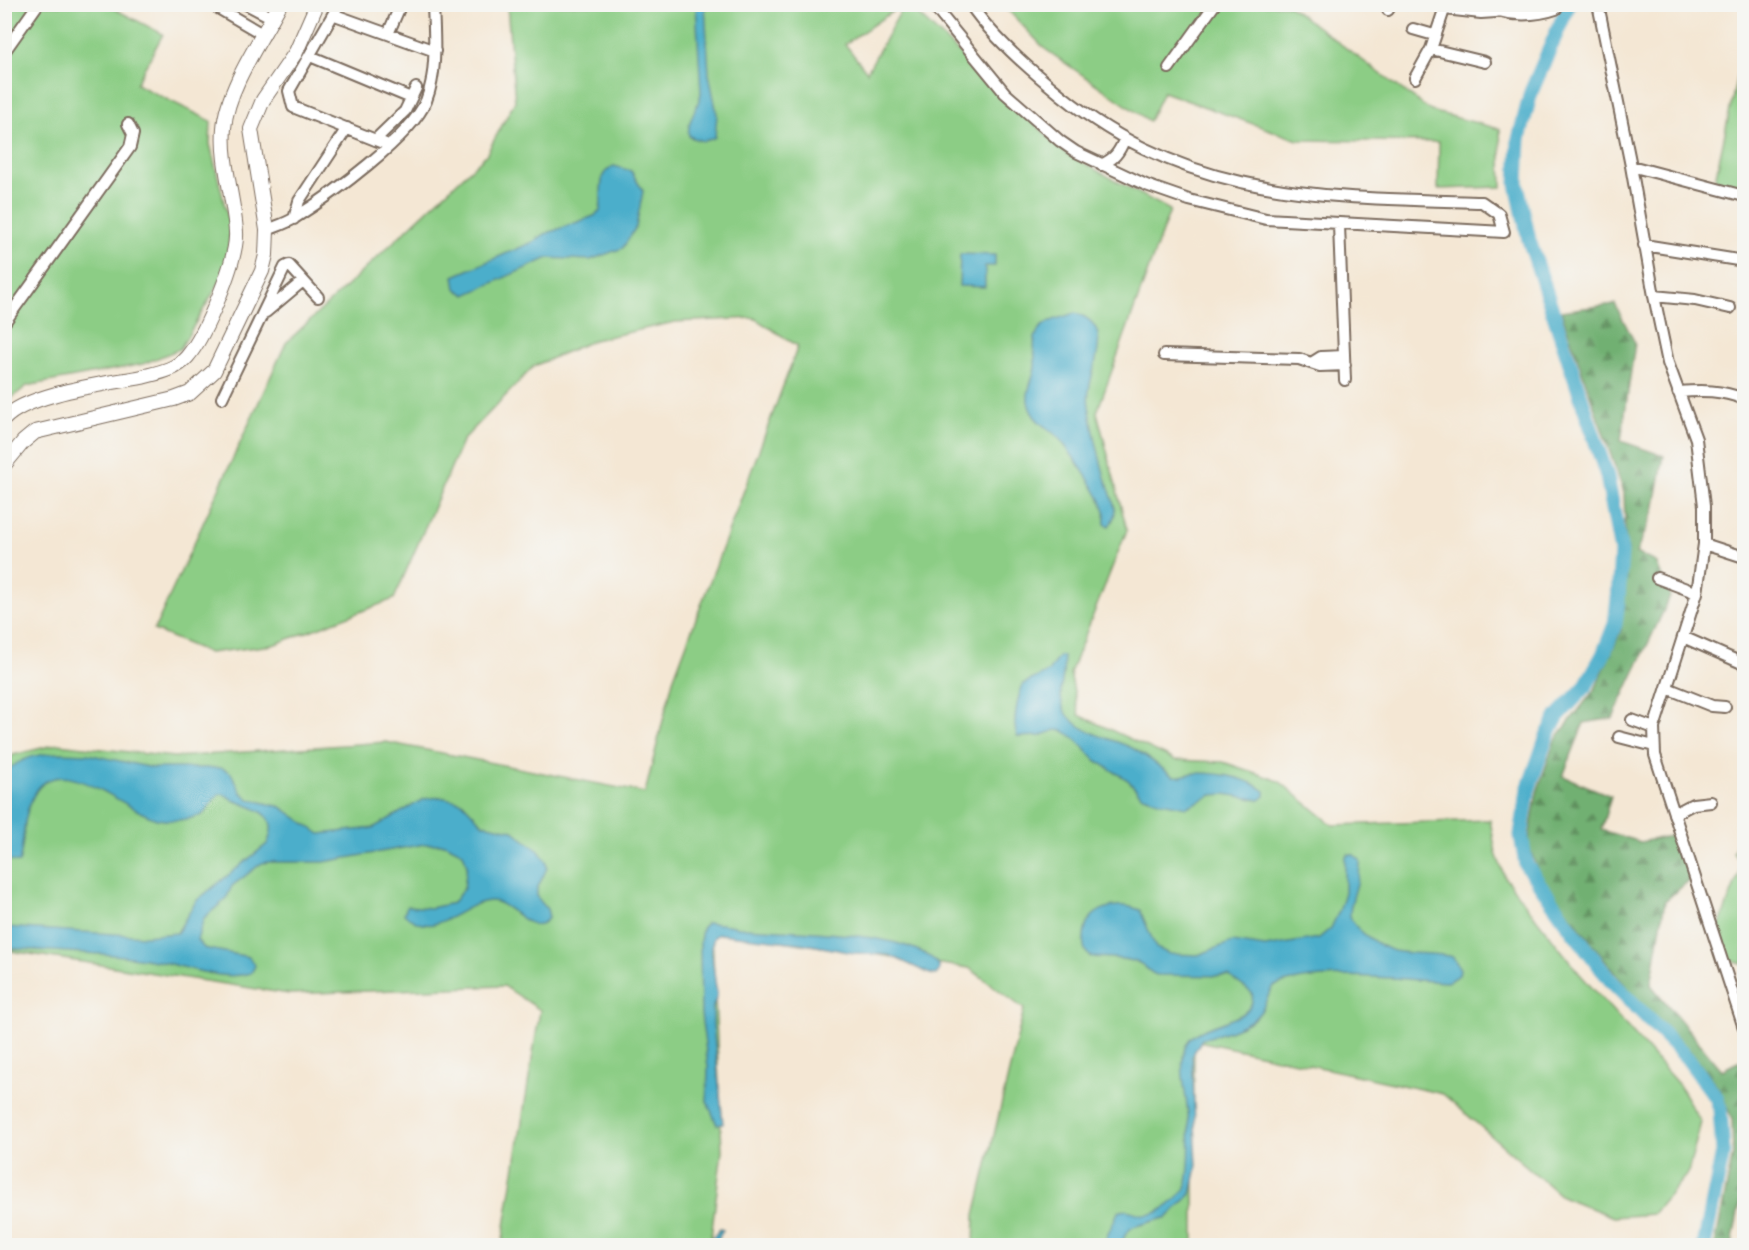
<svg xmlns="http://www.w3.org/2000/svg" width="1749" height="1250" viewBox="0 0 1749 1250" font-family="'Playpen Sans',sans-serif">
<style>
.green{fill:#8ccd85;stroke:#647c52;stroke-width:1.5}
.forest{fill:url(#forest-firs);stroke:#566d48;stroke-width:1.5}
.water{fill:#4caecb;stroke:#446c74;stroke-width:1.5}
.lines{fill:none;stroke-linecap:round;stroke-linejoin:round}
.river{stroke:#4caecb;stroke-width:15}
.minor-casing{stroke:#7c6c5e;stroke-width:14}
.major-casing{stroke:#7c6c5e;stroke-width:16}
.minor{stroke:#fff;stroke-width:10}
.major{stroke:#fff;stroke-width:14}
</style>
<defs>
<pattern id="forest-firs" width="22" height="20" patternUnits="userSpaceOnUse" patternTransform="scale(1.5)"><rect width="22" height="20" fill="#71b072"/><path d="M5 1l3.5 6h-7zM16 11l3.5 6h-7z" fill="#5e8f5d"/></pattern>
</defs>
<rect width="100%" height="100%" fill="#f6f6f2"/>
<filter id="ink" filterUnits="userSpaceOnUse"><feTurbulence type="fractalNoise" baseFrequency=".0167" numOctaves="2"/><feDisplacementMap in="SourceGraphic" scale="12" xChannelSelector="R" yChannelSelector="G"/><feConvolveMatrix kernelMatrix="1 2 1 2 8 2 1 2 1" color-interpolation-filters="sRGB"/></filter>
<filter id="wash" filterUnits="userSpaceOnUse"><feTurbulence type="fractalNoise" baseFrequency=".008" numOctaves="4" result="noise"/><feDisplacementMap in="SourceGraphic" scale="24" xChannelSelector="R" yChannelSelector="G"/><feGaussianBlur stdDeviation="1.35" result="paint"/><feColorMatrix in="noise" values="0 0 0 0 0 0 0 0 0 0 0 0 0 0 0 0 0 1.4 0 .05"/><feComposite in="paint" operator="in"/></filter>
<g filter="url(#wash)">
<rect width="100%" height="100%" fill="#f4e7d4"/>
<path class="green" d="M5,5H107L163,34L136,84L211,121L210,144L230,227L227,270L180,349L143,364L27,386L5,403Z
M507,5H902L845,44L867,72L904,5H908L1067,154L1170,210L1097,412L1127,530L1070,673L1079,715L1175,760L1223,762L1279,781L1333,825L1490,820L1496,853L1505,878L1579,973L1679,1085L1701,1122L1688,1173L1653,1214L1613,1217L1561,1196L1443,1094L1194,1040V1245H974L975,1215L1024,1009L969,968L712,931L722,1151L710,1245H502L540,1010L504,986L289,994L5,950L4,767L13,755L58,744L174,757L386,742L645,793L673,680L798,346L754,318L675,322L594,340L534,366L463,440L394,599L273,645L209,653L154,630L286,343L486,155L515,101Z
M1003,5H1288L1431,111L1500,129L1502,187L1438,189L1439,142L1298,140L1163,92L1149,121L1045,49Z
M1744,43V188L1715,180Z
M1744,826V965L1727,958L1719,926L1743,863L1733,853Z"/>
<path class="forest" d="M1615,304L1635,343L1621,441L1664,456L1654,511L1636,553L1656,562L1670,597L1613,718L1584,723L1563,776L1611,796L1601,830L1640,842L1675,835L1692,878L1665,901L1651,985L1722,1070L1744,1059V1181L1732,1245H1715L1733,1154L1732,1119L1720,1090L1690,1051L1632,994L1540,877L1528,844L1537,792L1555,740L1595,689L1621,631L1626,552L1624,493L1561,311Z"/>
<path class="water" d="M696,5H705L709,74L717,114L715,137C705,143 699,141 689,136C686,121 698,109 701,93Z
M614,166L631,171L643,191L636,227L623,248L590,260L548,258L466,295L456,289L454,276L533,242L545,234L594,216L600,211C603,194 596,173 614,166Z
M960,254L995,255V266H985V287L959,286Z
M1075,313C1122,327 1083,375 1089,406C1093,429 1098,452 1104,474C1107,485 1113,497 1115,509C1115,516 1113,521 1109,526L1105,524C1104,519 1106,515 1105,511C1101,495 1069,450 1058,437C1050,429 1040,425 1034,416C1021,397 1032,385 1035,367C1036,355 1031,342 1038,331C1045,320 1064,317 1075,313Z
M1059,656H1063C1067,674 1055,692 1065,711C1078,734 1113,738 1134,749C1148,757 1160,767 1173,776C1182,778 1187,773 1196,773C1219,773 1246,777 1265,791V796L1260,800L1225,794L1212,795L1187,807L1161,802L1141,795L1128,780L1095,760L1077,740L1064,731L1056,730L1040,736L1018,737C1011,726 1018,696 1023,684L1048,672Z
M59,753L87,754L153,768H222L231,773L241,792L249,799L281,807L320,834L373,828L424,799L440,797L462,802L483,824L512,830L539,851L546,861L547,868L537,889V897L547,909L549,917C533,941 510,900 490,901C460,903 436,943 404,914L407,906L431,908L453,903L464,888L467,865L463,853L445,844H425L324,862H269L262,863L232,886L226,899L204,918L197,940L204,948L249,957L255,966L251,973C221,982 187,966 156,961C107,952 55,952 5,948V927L145,936L177,933L196,901L267,844C282,812 254,809 233,800C230,798 225,793 221,794C214,795 208,811 202,815C187,820 173,822 157,819C125,811 59,747 34,795C22,816 25,840 19,863L5,859L6,771C24,757 37,754 59,753Z
M1348,854L1354,855L1360,860C1361,883 1351,895 1350,914C1350,928 1382,948 1394,951C1413,955 1433,952 1453,957L1460,969L1459,975L1447,982C1395,979 1324,969 1274,986C1268,994 1266,1003 1261,1011C1252,1026 1217,1035 1202,1039L1192,1056L1197,1167L1191,1194L1168,1217L1133,1227L1126,1233L1121,1245H1103L1118,1212C1128,1208 1131,1212 1141,1214C1158,1218 1176,1200 1186,1188C1191,1165 1190,1137 1188,1114C1186,1092 1178,1066 1186,1045C1196,1020 1259,1025 1252,993L1229,976L1158,975C1149,974 1147,966 1139,963C1125,957 1106,958 1091,957C1084,952 1083,946 1084,937C1086,908 1116,900 1140,910L1156,948L1170,954L1198,955L1232,942L1265,947L1319,938L1331,928L1340,909L1345,892V859Z
M706,923C720,922 734,927 747,928C791,932 911,930 939,965V971L936,975L930,974L889,955L854,953L800,943L719,934L714,937L711,948L717,996L713,1007V1025L723,1124L717,1125L707,1101L708,1067L701,1014L700,941L702,929Z
M720,1229L723,1230L715,1245H706Z"/>
<g class="lines">
<path class="river" d="M1569,4L1531,92L1519,139L1517,184L1529,240L1607,476L1621,552L1618,599L1615,624L1603,655L1585,687L1558,716L1547,736L1528,790L1521,835L1526,865L1572,930L1611,981L1687,1058L1716,1097L1720,1109L1723,1152L1704,1246"/>
</g>
</g>
<g filter="url(#ink)">
<g class="lines">
<g class="minor-casing">
<path id="minor" d="M211,4L264,35
M246,4L273,18
M339,4L289,91L293,107L388,145
M932,4L1005,93L1060,141L1076,152L1146,185L1189,200L1266,219L1504,232L1499,214L1482,202C1316,197 1183,200 1049,85C1021,62 991,35 970,4
M1486,4C1503,18 1536,16 1556,9L1558,4
M1598,4L1631,166L1654,296L1668,363L1696,439L1704,506V544L1697,593L1654,728L1655,755L1744,1028
M1445,9L1481,13L1496,12
M1388,10L1391,4
M335,15L388,34L401,4
M1413,29L1434,35
M388,34L435,51
M1431,49L1485,62
M4,52L38,4
M310,56L411,98
M1169,68L1215,4
M1415,78L1431,49L1446,4
M375,140L405,111L416,88
M1101,165C1114,159 1119,153 1124,140
M1631,166L1744,196
M294,219L299,201L347,128
M1339,225L1345,380
M267,230C277,226 288,223 296,217C331,195 411,137 426,101C438,70 434,37 433,4
M1644,245L1744,261
M1654,296L1695,300L1730,308
M266,312L303,281
M4,323L130,147L133,134L128,124
M1164,355L1299,359L1320,366L1345,365
M1313,362L1321,357L1344,356
M1678,392C1703,390 1721,390 1744,399
M222,398L285,267L289,265L318,297
M1704,544L1744,557
M1657,578L1697,593
M1683,637L1744,664
M1667,688L1712,706L1725,707
M1632,720L1654,728
M1619,737L1654,746
M1674,814L1693,804L1711,802"/>
</g>
<g class="major-casing">
<path id="major" d="M4,419C28,393 106,384 142,377C157,373 176,370 187,357C205,336 238,259 236,232C234,198 221,162 224,128C227,88 261,40 280,4
M4,465L23,442L35,432L174,399L190,393L214,371L262,271L266,255L267,230L251,129L263,100L296,52L317,4"/>
</g>
<use href="#minor" class="minor"/>
<use href="#major" class="major"/>
</g>
</g>
<rect width="1749" height="1250" fill="none" stroke="#f6f6f2" stroke-width="24"/>
</svg>
